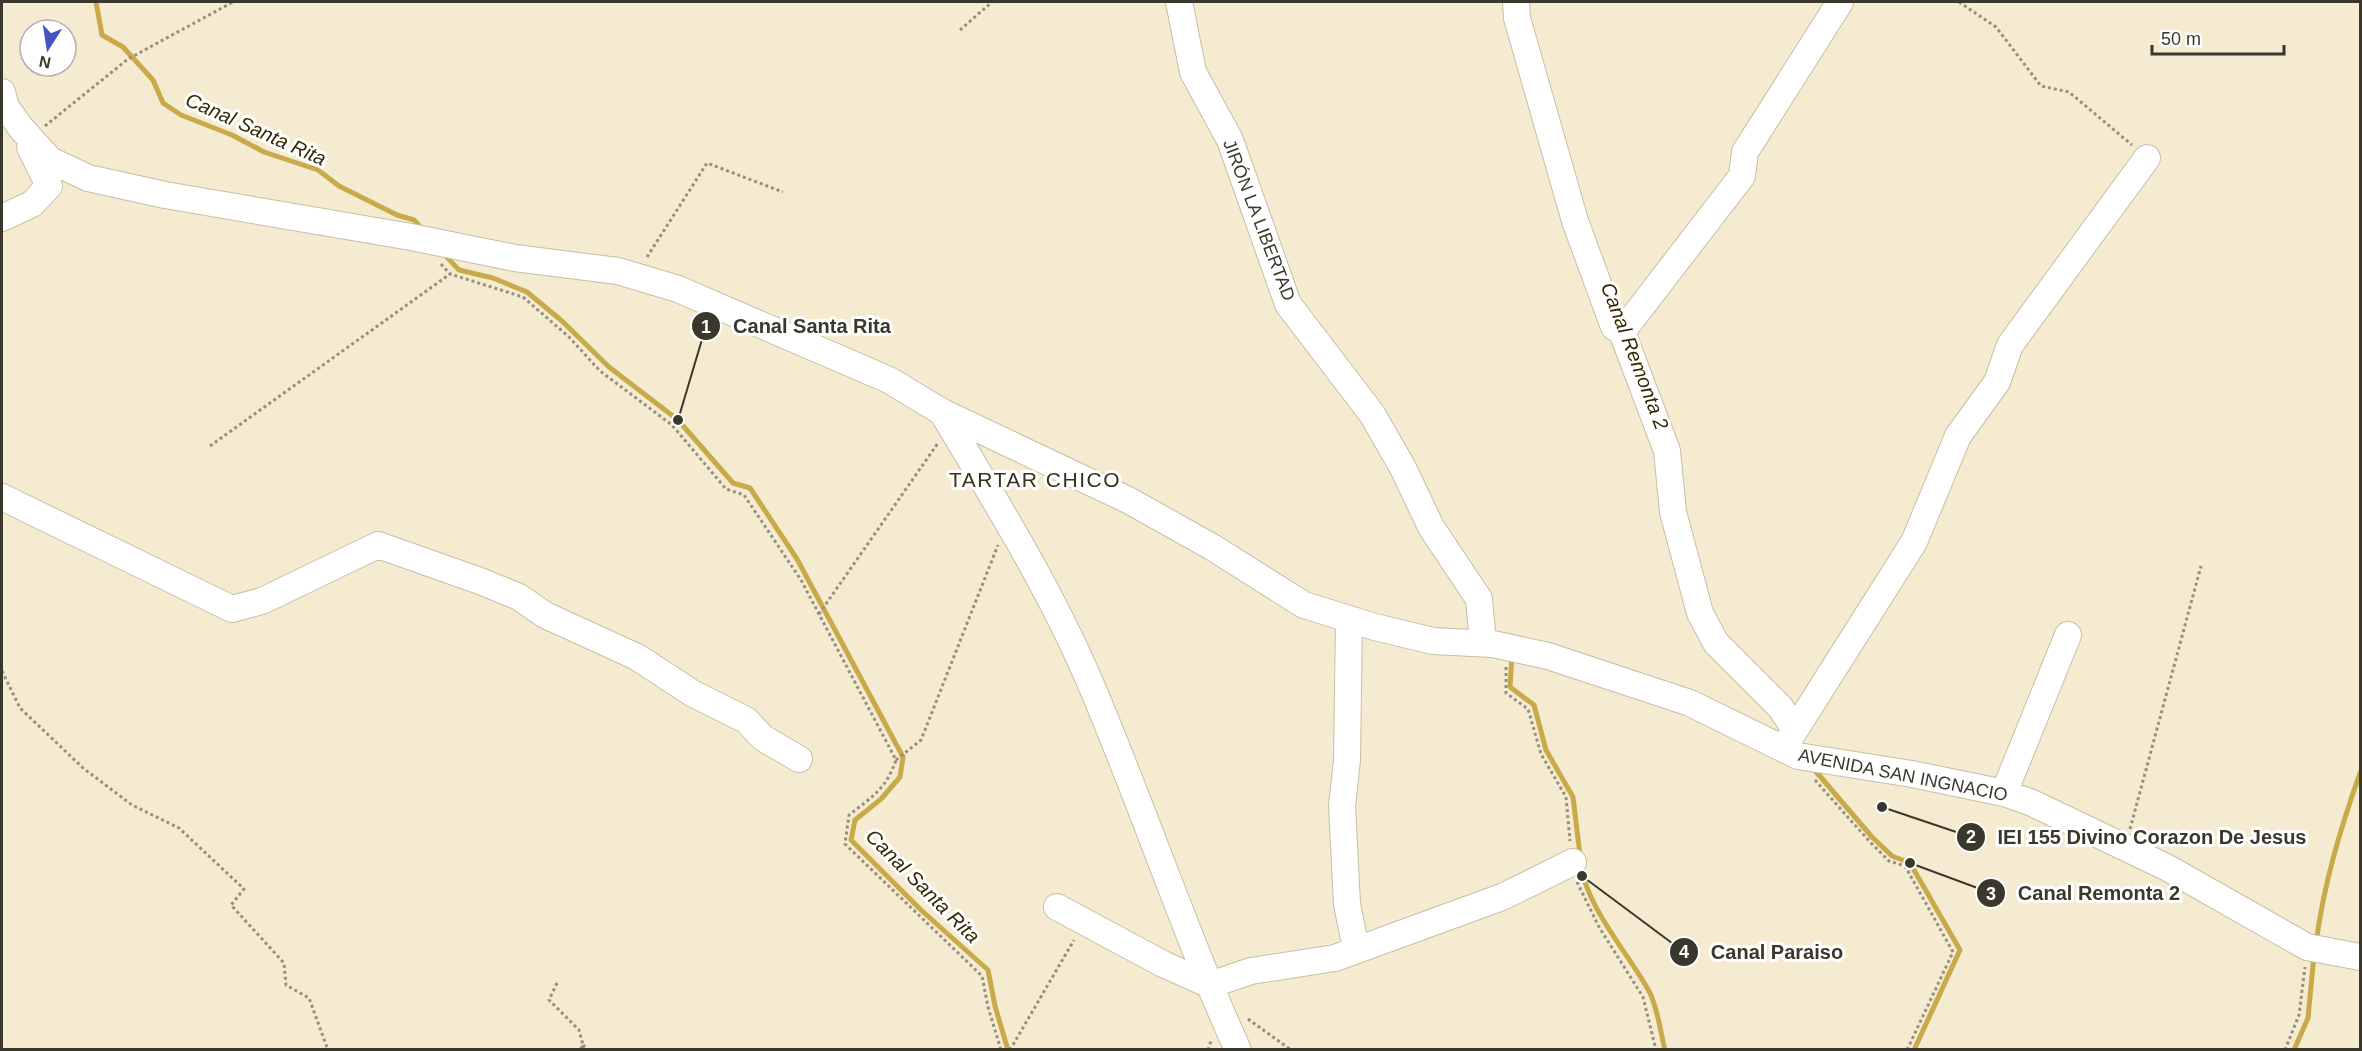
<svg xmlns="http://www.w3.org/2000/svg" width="2362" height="1051" viewBox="0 0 2362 1051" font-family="Arial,sans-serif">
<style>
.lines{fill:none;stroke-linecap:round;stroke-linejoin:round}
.stream{stroke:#c8aa4a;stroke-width:5}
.minor-casing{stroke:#c7bea5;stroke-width:28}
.path{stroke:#96907e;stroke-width:3;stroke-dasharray:3 3;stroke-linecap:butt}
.minor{stroke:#fff;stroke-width:26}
.labels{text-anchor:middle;stroke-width:6;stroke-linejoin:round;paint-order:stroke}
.street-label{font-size:18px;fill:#3a372c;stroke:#fff}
.water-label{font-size:20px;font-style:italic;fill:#352900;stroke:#fff}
.quarter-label{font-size:21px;letter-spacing:1.5px;fill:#38311c;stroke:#fff}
.leader{fill:none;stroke:#3a372c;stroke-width:2}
.callout-dot{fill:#3a372c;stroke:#fff;stroke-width:2}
.mark-label{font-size:18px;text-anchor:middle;font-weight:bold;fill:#fff}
.callout-label{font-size:20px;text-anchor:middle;font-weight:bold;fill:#3a372c;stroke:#fff;stroke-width:6;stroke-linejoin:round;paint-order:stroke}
</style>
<rect width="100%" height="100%" fill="#f4ebd1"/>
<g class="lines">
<path class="stream" d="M96,2L102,35L123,47L153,80L163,103L181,115L232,135L264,152L318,170L339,186L397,215L414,220L423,230
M443,253L459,270L493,278L527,292L562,321L609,367L678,420L733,483L750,488L797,559L903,757L900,777L881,799L855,820L851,840L921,910L988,970L995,1006L1008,1050
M1512,655L1510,687L1534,705L1546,750L1573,797L1580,855
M1812,767L1872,837L1892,856L1910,863L1960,950L1914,1050
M1581,865C1586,906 1629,955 1649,991C1658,1008 1660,1031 1665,1050
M2316,943C2324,883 2340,830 2360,773
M2294,1050L2308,1018L2314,955"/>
<g class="minor-casing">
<path id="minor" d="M1179,2L1193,72L1230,140L1288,304L1372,414L1403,468L1431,527L1479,599L1483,643
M1516,2L1517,18L1575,221L1614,327L1622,332L1667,451L1673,512L1700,613L1716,643L1780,707L1795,729
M2,92L6,107L21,128L50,160L88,178L165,195L411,237L515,258L618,271L678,289L889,380L942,412L1128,500L1212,547L1304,605L1375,627L1433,641L1493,644L1548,656L1690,703L1798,756L1912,774L2004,793L2030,802L2166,867L2307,947L2360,957
M2,218L32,204L49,186L30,147
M1622,332L1742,176L1745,152L1840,2
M942,412C996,502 1051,590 1092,687C1143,807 1184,931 1238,1050
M2,497L232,609L262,601L378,545L480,581L519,597L545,615L637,657L692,693L746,720L763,738L799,759
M1349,619L1347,760L1342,806L1347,904L1356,949
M1788,741L1914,542L1958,436L1997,382L2010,345L2147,158
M2004,793L2068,635
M1057,907L1163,964L1210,985L1251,971L1335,958L1502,897L1573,862"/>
</g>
<path class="path" d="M1959,2L1996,27L2041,86L2069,92L2132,145
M960,30L992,2
M45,126L128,59L233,2
M647,257L707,163L783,192
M441,264L450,274L523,297L569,337L600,371L672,425L726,489L744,495L801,580L896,760C886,789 872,797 849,815L845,844L982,976L988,1007L1001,1050
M210,446L450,274
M819,614L938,443
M1506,667V693L1528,709L1541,754L1566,797L1570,841
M2,671L20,708L83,768L132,805L179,828L244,889L231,905L284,963L286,985L309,998L328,1050
M896,760L921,740L998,545
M1815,780L1870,842L1889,861L1905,866L1953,952L1907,1050
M2130,829L2201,566
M1577,882L1599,927L1643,997L1656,1050
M557,983L549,1000L579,1030L583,1045L580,1050
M1248,1019L1291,1050
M583,1045L588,1050
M1010,1050L1074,940
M1208,1050L1211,1041
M2285,1050L2299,1015L2305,967"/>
<use href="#minor" class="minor"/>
</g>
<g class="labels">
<g class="street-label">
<text transform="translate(1259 220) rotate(69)" y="6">JIRÓN LA LIBERTAD</text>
<text transform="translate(1903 775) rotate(11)" y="6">AVENIDA SAN INGNACIO</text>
</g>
<g class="water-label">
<text transform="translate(256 129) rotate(24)" y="7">Canal Santa Rita</text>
<text transform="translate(1635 356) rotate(69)" y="7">Canal Remonta 2</text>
<text transform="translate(923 886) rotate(45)" y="7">Canal Santa Rita</text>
</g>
<g class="quarter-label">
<text x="1035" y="487">TARTAR CHICO</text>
</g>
</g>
<path class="leader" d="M678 420L706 326M1882 807L1971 837M1910 863L1991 893M1582 876L1684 952"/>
<g class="callout-dot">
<circle cx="678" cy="420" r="6"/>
<circle cx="1882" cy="807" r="6"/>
<circle cx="1910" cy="863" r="6"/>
<circle cx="1582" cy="876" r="6"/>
<circle cx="706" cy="326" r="15"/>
<circle cx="1971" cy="837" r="15"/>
<circle cx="1991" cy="893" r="15"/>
<circle cx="1684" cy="952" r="15"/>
</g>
<g class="mark-label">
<text x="706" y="333">1</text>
<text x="1971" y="843">2</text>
<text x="1991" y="900">3</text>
<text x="1684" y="958">4</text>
</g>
<g class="callout-label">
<text x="812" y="333">Canal Santa Rita</text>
<text x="2152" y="844">IEI 155 Divino Corazon De Jesus</text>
<text x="2099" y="900">Canal Remonta 2</text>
<text x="1777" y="959">Canal Paraiso</text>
</g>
<rect width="2362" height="1051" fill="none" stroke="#3a372c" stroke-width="6"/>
<g transform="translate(48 48) rotate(192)"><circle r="28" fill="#ffffff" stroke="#b0afab" stroke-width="1.5"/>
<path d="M0-4.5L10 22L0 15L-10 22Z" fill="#4354c8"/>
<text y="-9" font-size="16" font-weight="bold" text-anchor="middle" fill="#3a372c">N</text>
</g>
<path d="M2152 45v9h132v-9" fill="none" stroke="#3a372c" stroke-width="3"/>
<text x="2161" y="45" font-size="18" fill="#3a372c" stroke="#ffffff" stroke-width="4.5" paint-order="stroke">50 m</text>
</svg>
